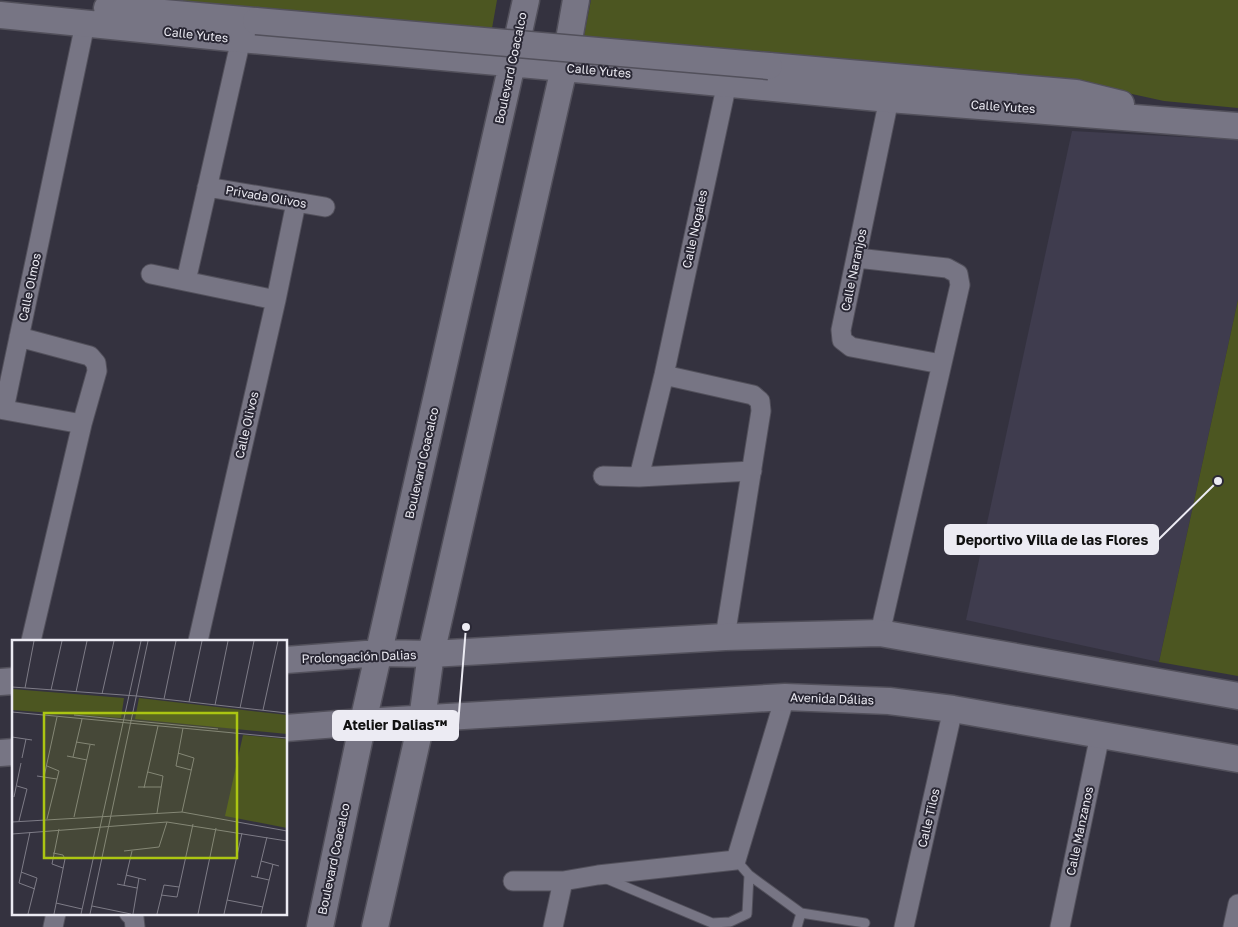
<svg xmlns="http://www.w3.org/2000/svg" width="1238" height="927" viewBox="0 0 1238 927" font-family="'Golos Text',sans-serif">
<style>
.built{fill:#3f3c4e}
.green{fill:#4c5621}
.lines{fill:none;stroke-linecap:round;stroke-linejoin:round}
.service-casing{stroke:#52505b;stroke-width:11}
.minor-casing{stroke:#52505b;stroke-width:21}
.secondary-casing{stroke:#52505b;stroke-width:29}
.service{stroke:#777584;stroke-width:9}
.minor{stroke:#777584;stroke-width:19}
.secondary{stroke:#777584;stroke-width:26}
.secondary-bridge-casing{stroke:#52505b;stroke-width:29;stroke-linecap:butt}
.secondary-bridge{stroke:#777584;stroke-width:26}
.labels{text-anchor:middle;stroke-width:4;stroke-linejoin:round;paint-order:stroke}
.street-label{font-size:12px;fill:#ecebf3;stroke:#2a2835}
.inset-road{fill:none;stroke:#7e7c87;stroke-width:1}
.view{fill:#acc612;fill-opacity:0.15;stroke:#acc612;stroke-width:2.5}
.inset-edge{fill:none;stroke:#ecebf3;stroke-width:2.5}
.leader{fill:none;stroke:#ecebf3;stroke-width:2}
.callout-dot{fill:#ecebf3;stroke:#2a2835;stroke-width:2}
.callout{fill:#ecebf3;stroke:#ecebf3;stroke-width:2}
.callout-label{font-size:14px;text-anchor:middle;font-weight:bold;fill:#111}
</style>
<rect width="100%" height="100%" fill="#34323f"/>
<path class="built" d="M1072,131L1238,140V300L1159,662L966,620Z"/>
<path class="green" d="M148,0H497L491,34Z
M591,0H1238V108L1164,101L1100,87L583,41Z
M1238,300V676L1159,662Z"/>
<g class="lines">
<g class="service-casing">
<path id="service" d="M736,860L749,875L801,913L797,927
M607,879L712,923L730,922L747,914L749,875
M801,913L865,923"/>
</g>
<g class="minor-casing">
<path id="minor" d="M889,99L841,330L842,340L851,347L941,364
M207,187L325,207
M857,258L947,268L958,274L960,285L880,633
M151,274L276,300
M186,281L241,39
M19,337L90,356L96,363L97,371L82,424L31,641
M664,375L753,395L760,401L761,411L725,637
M0,409L82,424
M4,409L85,24
M603,476L639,477L752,471
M639,477L664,375L727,83
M198,641L276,300L296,203
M513,881H563L598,875L736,860L785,697
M129,913L134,918L135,927
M53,927L56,913
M553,927L563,881
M904,927L953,709
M1060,927L1100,735
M1233,927L1238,904"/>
</g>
<g class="secondary-casing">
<path id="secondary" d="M107,8L256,21
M0,15L241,39L564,68L889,99L1238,126
M769,66L1076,93L1121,104
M286,660L379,653L431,654L725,637L880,633L1238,696
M0,682L14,681
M286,728L363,722L785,697L889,701L953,709L1238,759
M0,753L14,752
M320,927L363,722L512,64L526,0
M375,927L422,719L431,654L564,68L576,0"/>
</g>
<use href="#service" class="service"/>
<use href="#minor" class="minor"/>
<use href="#secondary" class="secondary"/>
<g class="secondary-bridge-casing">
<path id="secondary-bridge" d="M256,21L769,66"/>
</g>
<use href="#secondary-bridge" class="secondary-bridge"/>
</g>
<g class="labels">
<g class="street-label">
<text transform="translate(196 35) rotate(6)" y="4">Calle Yutes</text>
<text transform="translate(511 68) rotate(-78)" y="4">Boulevard Coacalco</text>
<text transform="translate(599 71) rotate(5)" y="4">Calle Yutes</text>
<text transform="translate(1003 107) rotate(4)" y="4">Calle Yutes</text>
<text transform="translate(266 197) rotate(10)" y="4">Privada Olivos</text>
<text transform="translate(695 229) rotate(-78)" y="4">Calle Nogales</text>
<text transform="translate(854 270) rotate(-78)" y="4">Calle Naranjos</text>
<text transform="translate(30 287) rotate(-78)" y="4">Calle Olmos</text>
<text transform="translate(247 425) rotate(-77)" y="4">Calle Olivos</text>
<text transform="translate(422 463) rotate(-77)" y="4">Boulevard Coacalco</text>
<text transform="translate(359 657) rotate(-2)" y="4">Prolongación Dalias</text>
<text transform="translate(832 699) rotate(2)" y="4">Avenida Dálias</text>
<text transform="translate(929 818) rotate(-77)" y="4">Calle Tilos</text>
<text transform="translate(1080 831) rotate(-78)" y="4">Calle Manzanos</text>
<text transform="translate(334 859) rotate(-78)" y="4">Boulevard Coacalco</text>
</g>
</g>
<g transform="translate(12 640)">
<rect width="275" height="275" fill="#34323f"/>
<path d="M0,49L112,58L109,78L0,70ZM127,58L275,75V94L123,79ZM231,95L275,99V188L213,176Z" fill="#4c5621"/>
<path class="inset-road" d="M0,47L125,56L275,73M13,48L22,1M39,50L50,1M64,52L75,1M90,54L102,1M152,59L164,1M177,62L190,1M203,65L216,1M228,68L242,1M251,70L266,1M0,72L275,98M62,75L206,89M171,88L164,126L179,130M0,97L20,100M64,102L83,105M166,113L182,118L170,172M55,116L75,120M61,117L70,79M10,118L14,99M35,126L47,131L35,179M136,132L151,136L145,173M25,136L45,139M32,137L45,77M5,146L15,149L7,181M126,147H149M132,148L146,86M2,157L9,123M62,177L78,105M0,182L170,172L275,191M47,189L40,224L51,228M18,192L7,243L23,249M0,194L155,182L275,201M112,211L147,207L155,182M41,213L51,215L53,219L42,274M249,221L267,226M9,232L25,238L16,274M114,235L134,240M239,236L257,240M245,238L255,197M105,244L125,248M112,245L120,211M149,255L165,257L181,184M215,260L251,267M44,263L70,269M80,266L119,274M69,274L129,1M78,274L136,1M121,274L127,238M145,274L152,245L167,247M186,274L204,188M212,274L230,193M249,274L261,224"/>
<path class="view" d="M32,73H225V218H32Z"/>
<rect width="275" height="275" class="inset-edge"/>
</g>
<path class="leader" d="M1218 481L1158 540M466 627L458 725"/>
<g class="callout-dot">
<circle cx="1218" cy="481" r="5"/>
<circle cx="466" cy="627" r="5"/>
</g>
<g class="callout">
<rect x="945" y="525" width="213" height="29" rx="5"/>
<rect x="333" y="711" width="125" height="29" rx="5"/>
</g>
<g class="callout-label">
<text x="1052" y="545">Deportivo Villa de las Flores</text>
<text x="395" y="730">Atelier Dalias™</text>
</g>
</svg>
